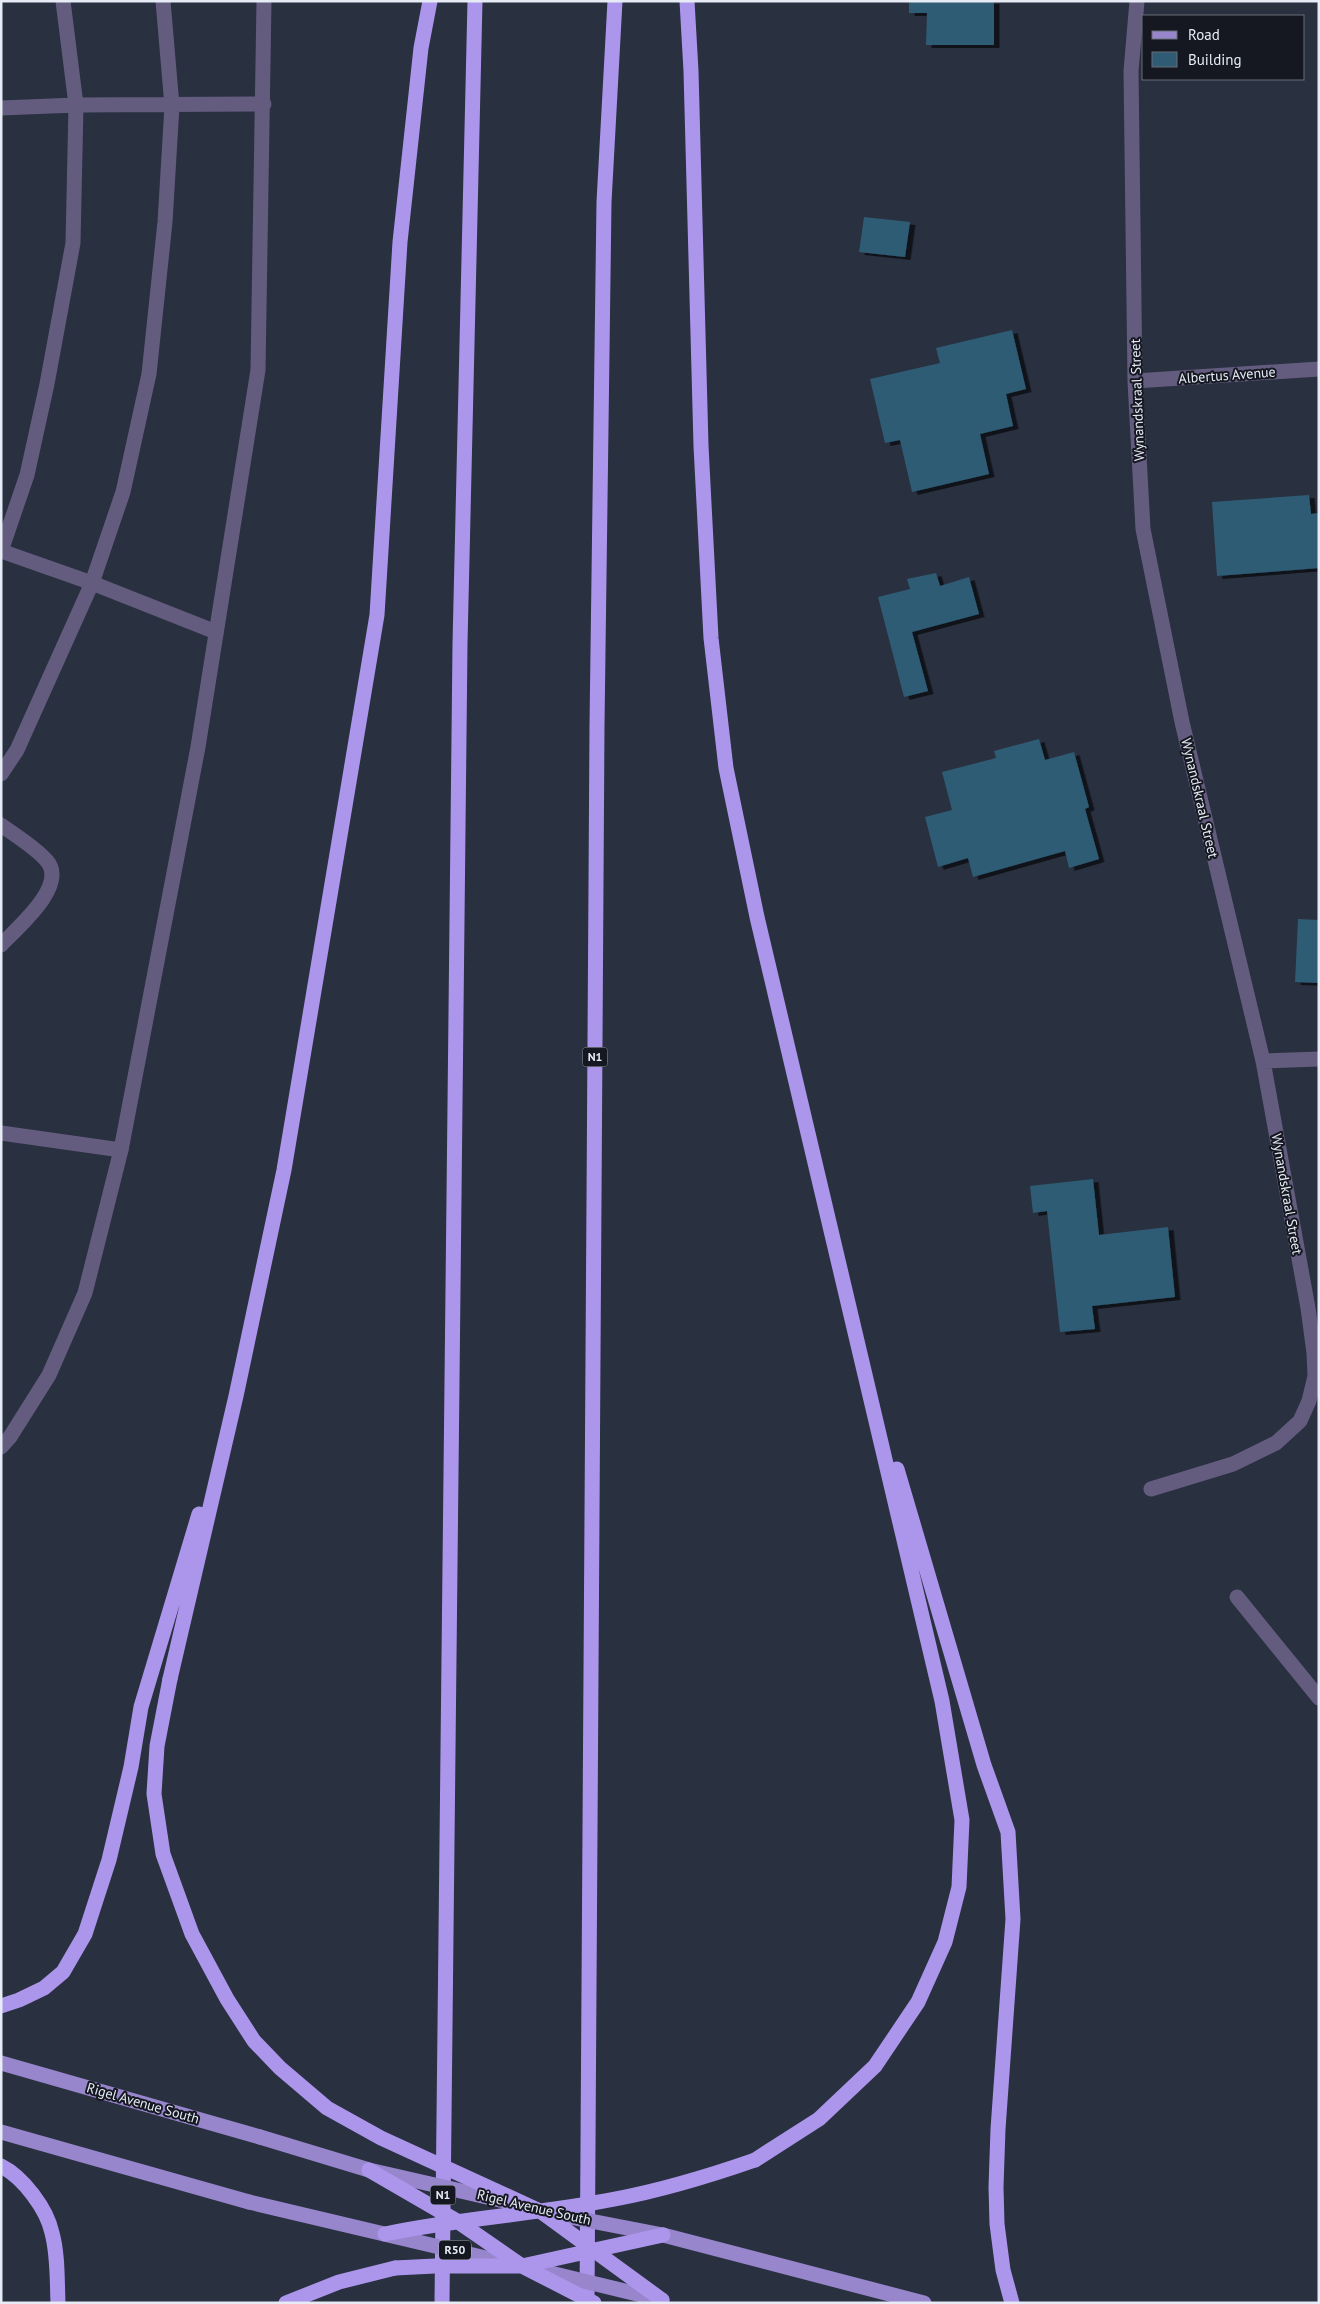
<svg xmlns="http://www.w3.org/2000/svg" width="1320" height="2304" viewBox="0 0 1320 2304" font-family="'PT Sans',sans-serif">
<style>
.building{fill:#2f5b74;filter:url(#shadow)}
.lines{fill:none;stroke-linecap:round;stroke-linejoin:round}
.lane{stroke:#645c7f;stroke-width:15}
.street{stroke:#645c7f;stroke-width:15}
.primary{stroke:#9886cd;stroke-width:15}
.highway{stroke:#ac96ec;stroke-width:15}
.primary-bridge{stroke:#9886cd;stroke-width:15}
.highway-bridge{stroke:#ac96ec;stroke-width:15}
.labels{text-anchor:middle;stroke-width:4;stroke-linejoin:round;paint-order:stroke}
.shield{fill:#151820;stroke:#a7acb5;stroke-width:1}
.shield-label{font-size:12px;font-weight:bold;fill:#e6ebf5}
.street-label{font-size:14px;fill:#e6ebf5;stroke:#151820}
</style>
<defs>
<filter id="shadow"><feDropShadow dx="5.5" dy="3" stdDeviation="0" flood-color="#0009"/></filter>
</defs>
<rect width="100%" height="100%" fill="#293040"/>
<path class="building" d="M909,1H994V45H926L927,13H909Z
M864,217L910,222L905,257L859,252Z
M1012,330L1026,389L1006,394L1013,426L980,434L989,474L912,492L900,440L885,443L870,379L940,363L936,348Z
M1309,495L1311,514L1319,513V568L1217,576L1212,502Z
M936,573L940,586L969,577L979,614L912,632L928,691L904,697L878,597L910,589L907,579Z
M1039,739L1045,760L1074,752L1089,807L1085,809L1099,859L1069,868L1065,851L973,877L968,858L938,867L925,817L952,810L942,772L996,758L994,751Z
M1298,919L1319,920V983L1295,982Z
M1093,1179L1099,1235L1168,1227L1175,1297L1092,1306L1095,1329L1060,1332L1047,1211L1033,1213L1030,1186Z"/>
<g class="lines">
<path class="lane" d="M1,108L76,105L264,104
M1,551L27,475L47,384L73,243L76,105L63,1
M1,551L92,583L216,632
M1,774L17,750L92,583L123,492L149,374L165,222L172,106L163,1
M1,825C16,836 35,847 47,861C68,886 17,928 1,945
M1,1133L121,1150"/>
<path class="street" d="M1137,1L1131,71L1135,381L1143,529L1182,722L1263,1061L1308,1308L1314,1353L1315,1376L1309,1401L1300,1421L1276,1443L1233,1464L1151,1489
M1135,381L1319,369
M1263,1061L1319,1059
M1,1447L10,1437L49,1375L85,1293L121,1150L198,747L258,370L264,1
M1237,1597L1319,1698"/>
<path class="primary" d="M1,2063L260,2137
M1,2132L249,2202
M663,2235L924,2303"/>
<path class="highway" d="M687,1L691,71L701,446L711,638L726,768L757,917L942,1701L962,1820L959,1887L945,1942L918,2002L875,2066L819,2119L755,2160
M897,1469L984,1765L1008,1832L1013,1919L998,2129L996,2187L997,2224L1003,2270L1012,2303
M170,1679L236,1396L284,1170L377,615L400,242L421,48L430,1
M1,2006L19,2000L44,1988L63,1972L85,1934L109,1860L131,1767L141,1707L199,1514
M1,2166C23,2177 47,2209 52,2233C58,2255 57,2280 58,2303
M286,2303L339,2282L395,2268
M442,2303L460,644L475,1
M587,2303L597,726L604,202L615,1"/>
<path class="primary-bridge" d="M260,2137L369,2170L513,2203
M249,2202L507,2263
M544,2212L663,2235
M534,2269L662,2300"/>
<path class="highway-bridge" d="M170,1679L157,1746L154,1794L163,1854L192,1934L227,1999L254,2041L280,2068L327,2108L381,2138L540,2211L662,2300
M369,2170L457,2221L522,2266L594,2303
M385,2234C461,2218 539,2214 615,2199C663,2190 709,2176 755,2160
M395,2268L435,2266H522L663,2235"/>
</g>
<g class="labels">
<g class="shield">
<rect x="582.5" y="1047.5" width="25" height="19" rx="4"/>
<rect x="430.5" y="2185.5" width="25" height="19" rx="4"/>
<rect x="439" y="2240.5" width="32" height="19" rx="4"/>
</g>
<g class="shield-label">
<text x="595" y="1061">N1</text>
<text x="443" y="2199">N1</text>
<text x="455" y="2254">R50</text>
</g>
<g class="street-label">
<text transform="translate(1227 375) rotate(-4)" y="5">Albertus Avenue</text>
<text transform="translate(1137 400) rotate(-92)" y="5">Wynandskraal Street</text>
<text transform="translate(1200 798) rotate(77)" y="5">Wynandskraal Street</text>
<text transform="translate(1287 1194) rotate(80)" y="5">Wynandskraal Street</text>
<text transform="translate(143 2103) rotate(16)" y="5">Rigel Avenue South</text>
<text transform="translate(534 2207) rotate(13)" y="5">Rigel Avenue South</text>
</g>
</g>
<rect width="1320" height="2304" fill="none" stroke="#e6ebf5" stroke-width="5"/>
<rect x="1142" y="15" width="162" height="65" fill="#151820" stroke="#696c75"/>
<rect x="1152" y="31" width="25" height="8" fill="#9886cd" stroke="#696c75"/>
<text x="1188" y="40" font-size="15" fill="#e6ebf5">Road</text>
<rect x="1152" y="52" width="25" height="15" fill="#2f5b74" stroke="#696c75"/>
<text x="1188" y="65" font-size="15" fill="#e6ebf5">Building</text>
</svg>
